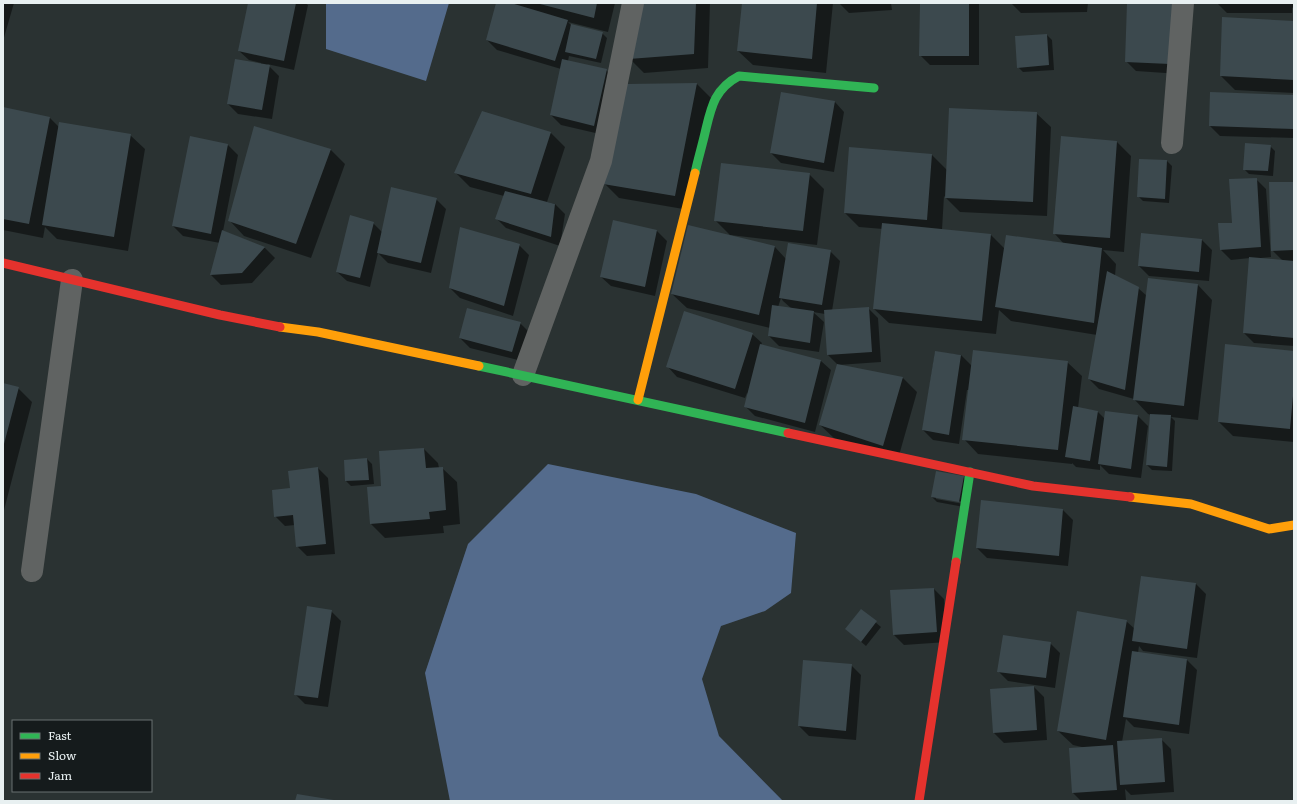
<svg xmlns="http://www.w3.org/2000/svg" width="1297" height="804" viewBox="0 0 1297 804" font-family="Literata,serif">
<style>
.water{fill:#546b8c}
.shadow{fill:#0007;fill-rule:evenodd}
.building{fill:#3c494e}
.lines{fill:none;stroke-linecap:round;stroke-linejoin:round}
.street{stroke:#606362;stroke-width:22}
.fast{stroke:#30b455;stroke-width:9}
.slow{stroke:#ff9f0a;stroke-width:9}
.jam{stroke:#e5322d;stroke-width:9}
</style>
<rect width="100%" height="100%" fill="#2a3232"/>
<path class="water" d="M326,3H449L426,81L326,49Z
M548,464L696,494L796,533L791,593L765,611L721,626L702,679L719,736L783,801H450L425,673L468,544Z"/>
<path class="shadow" d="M3,3H14L3,41Z
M249,3H305L308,5L294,70L267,64L279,76L272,119L238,114L228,104L261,65V63L249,60L239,51Z
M497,3H615L608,32L568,22L572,26L602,33L607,38L601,63L569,56L568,61L606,70L616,80L604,135L561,125L551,115L561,69L497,50L487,40Z
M639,3H710L708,68L644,73L630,59Z
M743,3H833L826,73L753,65L738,51Z
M839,3H891L892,10L849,13Z
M921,3H979V65H930L920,55Z
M1011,3H1088L1087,12L1021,13Z
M1128,3L1180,74L1136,71L1126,61Z
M1217,3H1294V10L1292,7V13H1227Z
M1294,22V93L1235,90L1221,76Z
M1047,35L1052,40L1054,70L1023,72L1018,67Z
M697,84L711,98L689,210L619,198L604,183Z
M1294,96V138L1220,136L1210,126Z
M835,102L844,112L834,172L781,163L771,153Z
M3,108L50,118L59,127L130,135L145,149L128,251L57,239L45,227L43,238L3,230Z
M1036,113L1051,127L1047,216L960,212L944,196L942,230L991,235L1005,249L1064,244L1054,233L1117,142L1131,156L1124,252L1103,250L1116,264L1115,276L1138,288L1147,296L1198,285L1212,300L1198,420L1171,417L1175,421L1172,471L1152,470L1147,465L1151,415L1148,414L1134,399L1099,389L1089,379L1097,335L1011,321L999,310L996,334L889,323L874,309L883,229L859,227L845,213L850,148L932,155L947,170Z
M255,127L331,150L345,164L311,258L244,236L230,221Z
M551,133L565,147L547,202L555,204L565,214L560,246L506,228L496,218L504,196L470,187L455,172Z
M228,145L238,155L223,231L265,248L275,258L252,283L221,285L211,275L220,243L183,236L173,226Z
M1270,146L1275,151L1273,176L1249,174L1244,169Z
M1167,161L1172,166L1169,203L1143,201L1138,196Z
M809,174L824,189L817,245L730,235L715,220Z
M1256,179L1266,189L1271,257L1261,258V259L1283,261L1272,250L1294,183V346L1254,343L1244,333L1250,258L1231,260L1221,250L1233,223Z
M436,199L446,209L431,273L388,263L378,253L370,287L347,281L337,272L373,223L382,232Z
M614,221L657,231L667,241L655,296L611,286L601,277Z
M689,226L775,247L786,259L830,251L840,261L832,311L868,308L878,318L881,362L838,365L828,355L825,314L813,312L824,322L819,352L779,346L769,336L770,328L687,308L672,294ZM781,298L783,301L792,309L778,307Z
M1142,235L1202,240L1212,250L1209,281L1149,276L1139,266Z
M519,245L529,255L513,316L460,298L450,288Z
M520,323L530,333L522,361L470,348L460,338Z
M752,334L762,343L761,345L821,361L831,370L815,432L755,416L745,406L748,394L747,393L745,398L677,377L668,367Z
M935,352L961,355L972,366L1067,362L1082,376L1078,408L1097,411L1105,419L1106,412L1138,416L1148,426L1141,478L1109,474L1100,465V470L1076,467L1072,463V464L978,454L964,439L969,390H967L959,444L933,440L923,430Z
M1294,352V442L1233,436L1219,422Z
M903,378L917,392L898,459L835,439L820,425Z
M3,384L18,388L32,402L3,514Z
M424,449L438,463L439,468H442L457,482L460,524L443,526L444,533L385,538L371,524L383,487Z
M367,459L372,464L374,484L351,486L346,481L345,461Z
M318,468L328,478L335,554L307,556L297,546L295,525L285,526L275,516L291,489Z
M937,473L963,477L968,482L964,507L937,502L932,497ZM936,497L964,502V504L936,499Z
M1063,510L1073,520L1068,566L987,558L977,548Z
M1142,577L1196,584L1206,594L1197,658L1143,651L1139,646L1138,653L1187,660L1197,670L1189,734L1134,727L1126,719L1122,742L1161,739L1171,749L1174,792L1131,795L1125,789L1126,800L1081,801L1073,793L1086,748L1073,745L1058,731L1126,621L1135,629Z
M934,589L944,599L947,642L904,645L894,635L891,591Z
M861,610L881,627L866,646L846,629Z
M331,611L341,621L328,707L305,704L295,694Z
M1050,643L1060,653L1055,688L1008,681L998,671Z
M851,665L861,675L856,740L809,736L799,726Z
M1034,687L1044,697L1047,740L1004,743L994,733Z"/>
<path class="building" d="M248,3H296L284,61L238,51Z
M496,3H511L568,20L555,61L486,40Z
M536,3H597L594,18Z
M638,3H696L694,54L629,59Z
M742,3H817L812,59L737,51Z
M920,3H969V56H919Z
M1127,3H1173L1170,64L1125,62Z
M1222,17L1294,21V80L1220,76Z
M571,24L603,32L596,59L565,52Z
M1047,34L1049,65L1017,68L1015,36Z
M235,59L270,65L262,110L227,104Z
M562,59L607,69L594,126L550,115Z
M697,83L675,196L603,184L627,84Z
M781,92L835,101L824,163L770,153Z
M1210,92L1294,95V129L1209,126Z
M3,107L50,117L29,224L3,219Z
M949,108L1037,112L1033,202L945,198Z
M482,111L551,132L531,194L454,173Z
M59,122L131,134L114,237L42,225Z
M254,126L331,149L296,244L228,221Z
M190,136L228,144L211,234L172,226Z
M1061,136L1117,141L1110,238L1053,234Z
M1245,143L1271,145L1268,171L1243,170Z
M849,147L932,154L927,220L844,213Z
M1139,159L1167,160L1165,199L1137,197Z
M721,163L810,173L803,231L714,221Z
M1257,178L1261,247L1220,250L1218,223H1232L1229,179Z
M1269,182H1294V250L1271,251Z
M391,187L437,198L421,263L377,253Z
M505,191L555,204L551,237L495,219Z
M350,215L374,222L360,278L336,272Z
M613,220L657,230L645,287L600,277Z
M882,223L991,234L982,321L873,309Z
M688,225L775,246L759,315L671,294Z
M460,227L520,244L504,306L449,288Z
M222,230L265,247L242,273L210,275Z
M1141,233L1202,239L1199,272L1138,266Z
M1006,235L1102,248L1094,323L995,307Z
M788,243L831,250L822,305L779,298Z
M1249,257L1294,261V338L1243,333Z
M1107,271L1139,287L1125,390L1088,379Z
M1148,278L1198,284L1184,406L1133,400Z
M772,305L814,311L810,343L768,336Z
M869,307L872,352L827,355L824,310Z
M467,308L521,322L512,352L459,338Z
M684,311L753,333L735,389L666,367Z
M760,344L821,360L805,423L744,407Z
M1225,344L1294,351V385L1290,429L1218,422Z
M973,350L1068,361L1058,450L962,440Z
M935,351L961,355L949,435L922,430Z
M837,364L903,377L883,446L819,425Z
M3,383L19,387L4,444H3Z
M1073,406L1098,411L1090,461L1065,457Z
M1105,411L1138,415L1131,469L1098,464Z
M1150,414L1171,415L1167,467L1146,465Z
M424,448L426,468L443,467L446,510L429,512L430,519L370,524L367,487L381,486L379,451Z
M367,458L369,480L345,481L344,460Z
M318,467L326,544L296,547L293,515L274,517L272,490L290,488L288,471Z
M936,471L964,476L959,502L931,497Z
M981,500L1063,509L1059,556L976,548Z
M1141,576L1196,583L1187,649L1132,641Z
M934,588L937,632L893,635L890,590Z
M307,606L332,610L318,698L294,695Z
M861,609L877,621L861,642L845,629Z
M1077,611L1127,620L1106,740L1057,731Z
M1003,635L1051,642L1046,678L997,672Z
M1132,651L1187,659L1179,725L1123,717Z
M803,660L852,664L846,731L798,726Z
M1034,686L1037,730L993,733L990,689Z
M1162,738L1165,782L1120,785L1117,741Z
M1113,745L1117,790L1072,793L1069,748Z
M297,794L334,800V801H295Z"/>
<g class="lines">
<path class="street" d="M1172,143L1183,3
M523,375L601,161L633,3
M32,571L72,280"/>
<path class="fast" d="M695,173C698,159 702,146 705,133C711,108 714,89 739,76L874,88
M479,366L788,433
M956,562L970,472"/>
<path class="slow" d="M280,327L318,332L479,366
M638,400L695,173
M1130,497L1191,504L1269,529L1294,525"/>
<path class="jam" d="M3,263L220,315L280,327
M788,433L1033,486L1130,497
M919,801L956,562"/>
</g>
<rect width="1297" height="804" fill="none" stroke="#e8f0f1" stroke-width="8"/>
<rect x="12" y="720" width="140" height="72" fill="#151b1c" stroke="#697071"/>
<rect x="20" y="733" width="20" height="6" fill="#30b455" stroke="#697071"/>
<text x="48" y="740" font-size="12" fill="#e8f0f1">Fast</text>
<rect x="20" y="753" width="20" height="6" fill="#ff9f0a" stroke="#697071"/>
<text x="48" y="760" font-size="12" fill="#e8f0f1">Slow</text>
<rect x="20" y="773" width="20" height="6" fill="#e5322d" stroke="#697071"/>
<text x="48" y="780" font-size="12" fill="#e8f0f1">Jam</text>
</svg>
